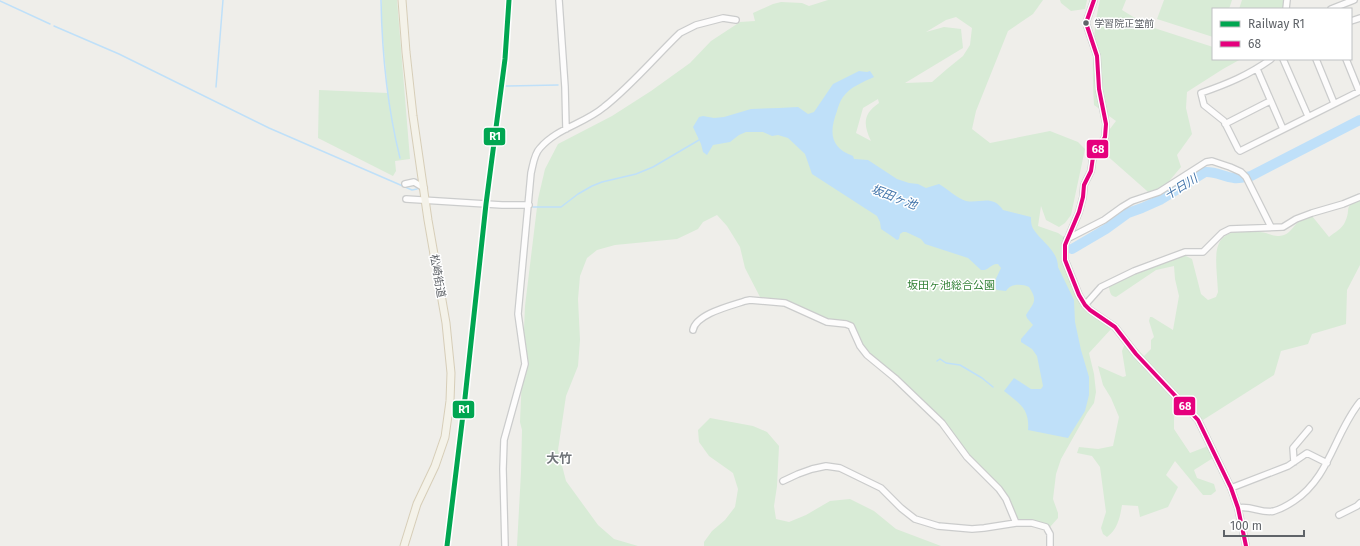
<svg xmlns="http://www.w3.org/2000/svg" width="1360" height="546" viewBox="0 0 1360 546" font-family="'Fira Sans','Noto Sans JP',sans-serif">
<style>
.green{fill:#d8ebd6;fill-rule:evenodd}
.water{fill:#bfe0f9}
.lines{fill:none;stroke-linecap:round;stroke-linejoin:round}
.stream{stroke:#bfe0f9;stroke-width:1.5}
.river{stroke:#bfe0f9;stroke-width:10}
.minor-casing{stroke:#cbcccc;stroke-width:8}
.major-casing{stroke:#d7ceb8;stroke-width:9}
.minor{stroke:#fdfcfc;stroke-width:5.5}
.major{stroke:#f4f2e9;stroke-width:7}
.bus-1-casing{stroke:#fff;stroke-width:7}
.bus-1{stroke:#e5007d;stroke-width:4}
.rail-1-casing{stroke:#fff;stroke-width:8}
.rail-1{stroke:#00a651;stroke-width:5}
.bus-dot{fill:#5f6368;stroke:#fff;stroke-width:1.5}
.labels{text-anchor:middle;stroke-width:3;stroke-linejoin:round;paint-order:stroke}
.bus-label{font-size:10px;fill:#5f6368;stroke:#fff;text-anchor:start}
.street-label{font-size:11px;fill:#5f6368;stroke:#fff}
.park-label{font-size:11px;fill:#348238;stroke:#fff}
.water-label{font-size:12px;font-style:italic;fill:#4174aa;stroke:#fff}
.quarter-label{font-size:13px;font-weight:bold;fill:#70757a;stroke:#fff}
.line-badge{stroke:#fff;stroke-width:1.5}
.badge-label{font-size:11px;text-anchor:middle;font-weight:bold;fill:#fff}
</style>
<rect width="100%" height="100%" fill="#efeeea"/>
<path class="green" d="M382,0H397L410,159L395,161L396,171L393,176L318,138L319,90L388,93L382,29Z
M828,0H1043L1033,14L1008,31L976,111L972,129L990,143L1050,131L1078,142L1085,149L1071,215L1065,223L1059,227L1046,220L1041,206L1038,226L1058,233L1064,237C1057,255 1066,274 1075,291C1077,295 1080,297 1080,302L1086,310L1112,328L1089,353L1094,374L1096,392L1094,403L1087,413L1061,459L1056,474L1053,499L1058,513V518L1050,527L1047,524L1019,519L1015,517L1012,505L1006,493L999,485L985,473L969,455L942,420L888,369L869,354L860,341L855,329L850,322L828,319L785,300L760,297L745,268L740,247L727,226L717,215L703,222L698,229L677,239L615,245L597,250L587,258L580,276L578,299L580,340L578,366L566,396L558,450L566,481L598,525L614,539L638,546H517L521,472L522,430L520,422L525,306L538,199L545,169L558,144L612,116L651,91L690,63L711,41L740,22L755,21L753,13L773,4L781,2L802,3L809,6ZM956,17L972,28L970,45L963,56L947,69L932,82L905,83L963,48L961,29L944,27L926,32L946,20ZM878,99L879,103C863,114 863,124 871,141L856,133L863,108Z
M1060,0H1087L1085,9L1071,11L1061,3Z
M1100,0H1126L1122,10L1148,26L1213,47V59H1241L1223,69L1187,92L1186,108L1192,134L1177,155L1181,167L1155,198L1104,153L1103,138L1116,121L1094,105C1092,71 1092,33 1100,0Z
M1164,0H1232L1229,9H1213V37L1157,19Z
M1242,0H1284L1283,9H1239Z
M1360,200V265L1347,290L1346,324L1312,334L1308,344L1281,351L1274,375L1203,420L1185,402L1174,413V429L1190,453L1208,446L1213,458L1194,470L1197,478L1214,484L1216,491L1211,495H1203L1175,461L1166,475L1178,487L1168,507L1140,517L1138,506L1122,505C1120,517 1118,529 1107,537L1103,534L1101,528L1106,512L1100,467L1092,456L1077,453L1079,447L1098,449L1113,446L1119,417L1111,398L1103,385L1098,366L1123,377L1126,376L1122,351L1124,346L1135,347L1144,356L1151,349V340L1154,337L1149,321L1150,317H1152L1173,330L1179,296L1175,279L1174,266L1156,270L1116,297C1110,296 1110,292 1109,287L1135,273L1184,255L1192,259L1201,294L1208,300L1216,297L1218,292C1216,253 1207,225 1260,232C1270,233 1273,238 1284,235C1292,232 1294,224 1300,221C1303,219 1308,218 1312,216L1329,237C1335,232 1342,229 1345,222C1352,208 1342,207 1360,200Z
M710,418L753,426L767,432L779,446L777,486L774,506L776,519L789,522L806,515L830,501L850,499L874,511L896,529L941,546H704V542L712,531L725,520L735,507L738,489L733,473L709,456L699,442L698,430Z"/>
<path class="water" d="M859,71L867,72L870,71L874,77C863,82 850,87 843,97C840,101 838,107 837,111C829,132 830,148 853,156L854,159L868,160L897,179L909,183L918,184L926,188L939,184C946,188 958,199 966,201C980,204 992,194 1003,210L1031,217C1031,221 1031,226 1034,230C1042,242 1058,251 1058,267L1074,300L1075,322L1081,350L1089,377V395L1085,411L1068,438L1028,430C1030,409 1019,403 1004,391L1014,378L1031,389H1041L1043,386L1037,356L1032,349L1021,342V339L1033,325L1027,318L1026,315C1034,302 1038,301 1029,287C1022,284 1011,283 1006,291L997,290L993,285L1001,268L998,264C991,263 989,271 981,270L968,258L925,244L921,239L906,232H903L900,234L899,239L897,240L890,235L881,229L880,222L877,216L812,174L805,154L788,138L778,135L772,136L763,132H746L739,135L730,142L713,145L707,155L703,152L701,144L693,127L699,117L703,116L714,118L724,117L751,109L779,108L798,107L808,114L814,112L833,84Z"/>
<g class="lines">
<path class="stream" d="M381,0C382,54 387,106 400,158
M0,1L50,24
M54,26L119,54L269,128L412,190L417,189
M506,86L558,85
M216,87L223,0
M533,207H561L578,194L592,186L602,182L636,174L653,167L699,140
M937,361L940,359L946,363L960,365L982,378L993,387"/>
<path class="river" d="M1072,249L1106,229L1128,213L1142,208L1160,200L1205,172C1215,171 1224,177 1234,178C1240,179 1245,177 1251,176L1360,120"/>
<g class="minor-casing">
<path id="minor" d="M559,0L565,87L566,129
M1094,0L1086,23L1097,56L1099,89L1106,124L1105,137L1093,157L1091,171L1084,185L1083,197L1079,212L1065,245V260L1079,295L1085,305L1090,310L1115,327L1136,354L1198,420L1231,488L1238,508L1246,546
M1286,9L1287,0
M1331,9L1354,0
M1351,21L1360,18
M1271,59C1249,75 1227,84 1201,93L1204,105L1224,121L1238,149L1240,151L1360,91
M1283,59L1308,116
M1316,59L1334,103
M1346,59L1359,91
M1257,69L1283,129
M1225,124L1270,101
M405,184L414,182L424,188
M406,199L502,205H529
M1067,239L1104,220L1122,207L1132,201L1159,192L1206,162L1212,161L1230,167L1241,172L1246,177L1271,227
M1085,305L1101,287L1134,271L1185,252H1203L1222,233L1230,229L1283,227L1296,219L1312,213L1343,204L1360,197
M693,330C696,314 730,306 745,301L750,300L785,303L827,322L846,324L851,326L860,346L867,355L895,378L942,423L967,457L999,489L1006,499L1016,523
M1294,462L1293,448L1309,429
M783,481L798,474L812,469L826,466L840,468L881,488L901,508L915,519L938,526L972,529L984,528L1016,523H1032L1046,527L1050,534V546
M1231,488L1288,466L1307,453L1327,463
M1238,508C1251,505 1262,514 1274,511C1281,509 1288,505 1294,501C1330,477 1334,434 1360,402
M1339,515L1357,506L1360,503
M505,546L503,469L504,440L525,364L518,314L531,173C533,165 534,154 540,148C557,128 584,124 604,107C631,86 655,57 680,33L696,25L723,18L736,20"/>
</g>
<g class="major-casing">
<path id="major" d="M402,0L406,52L413,116L428,220L446,323L451,373L450,401L445,437L435,466L417,504L404,546"/>
</g>
<use href="#minor" class="minor"/>
<use href="#major" class="major"/>
<g class="bus-1-casing">
<path id="bus-1" d="M1094,0L1086,23L1097,56L1099,89L1106,124L1105,137L1093,157L1091,171L1084,185L1083,197L1079,212L1065,245V260L1079,295L1085,305L1090,310L1115,327L1136,354L1198,420L1231,488L1238,508L1246,546"/>
</g>
<use href="#bus-1" class="bus-1"/>
<g class="rail-1-casing">
<path id="rail-1" d="M447,546L465,398L486,204L505,59L509,0"/>
</g>
<use href="#rail-1" class="rail-1"/>
</g>
<circle class="bus-dot" cx="1086" cy="23" r="3.5"/>
<g class="labels">
<g class="bus-label">
<text x="1094" y="27">学習院正堂前</text>
</g>
<g class="street-label">
<text transform="translate(438 276) rotate(80)" y="4">松崎街道</text>
</g>
<g class="park-label">
<text x="951" y="289">坂田ヶ池総合公園</text>
</g>
<g class="water-label">
<text transform="translate(1181 187) rotate(-32)" y="4">十日川</text>
<text transform="translate(894 197) rotate(21)" y="4">坂田ヶ池</text>
</g>
<g class="quarter-label">
<text x="559" y="463">大竹</text>
</g>
</g>
<g class="line-badge">
<rect x="483" y="127" width="23" height="19" rx="4" fill="#00a651"/>
<rect x="1086" y="139" width="23" height="20" rx="4" fill="#e5007d"/>
<rect x="1173" y="396" width="23" height="20" rx="4" fill="#e5007d"/>
<rect x="452" y="400" width="23" height="19" rx="4" fill="#00a651"/>
</g>
<g class="badge-label">
<text x="495" y="140">R1</text>
<text x="1098" y="153">68</text>
<text x="1185" y="410">68</text>
<text x="464" y="413">R1</text>
</g>
<rect x="1212" y="8" width="140" height="52" fill="#ffffff" stroke="#bfc1c3"/>
<rect x="1220" y="21" width="20" height="6" fill="#00a651" stroke="#bfc1c3"/>
<text x="1248" y="28" font-size="12" fill="#5f6368">Railway R1</text>
<rect x="1220" y="41" width="20" height="6" fill="#e5007d" stroke="#bfc1c3"/>
<text x="1248" y="48" font-size="12" fill="#5f6368">68</text>
<path d="M1224 530v6h80v-6" fill="none" stroke="#5f6368" stroke-width="2"/>
<text x="1230" y="530" font-size="12" fill="#5f6368" stroke="#ffffff" stroke-width="3" paint-order="stroke">100 m</text>
</svg>
